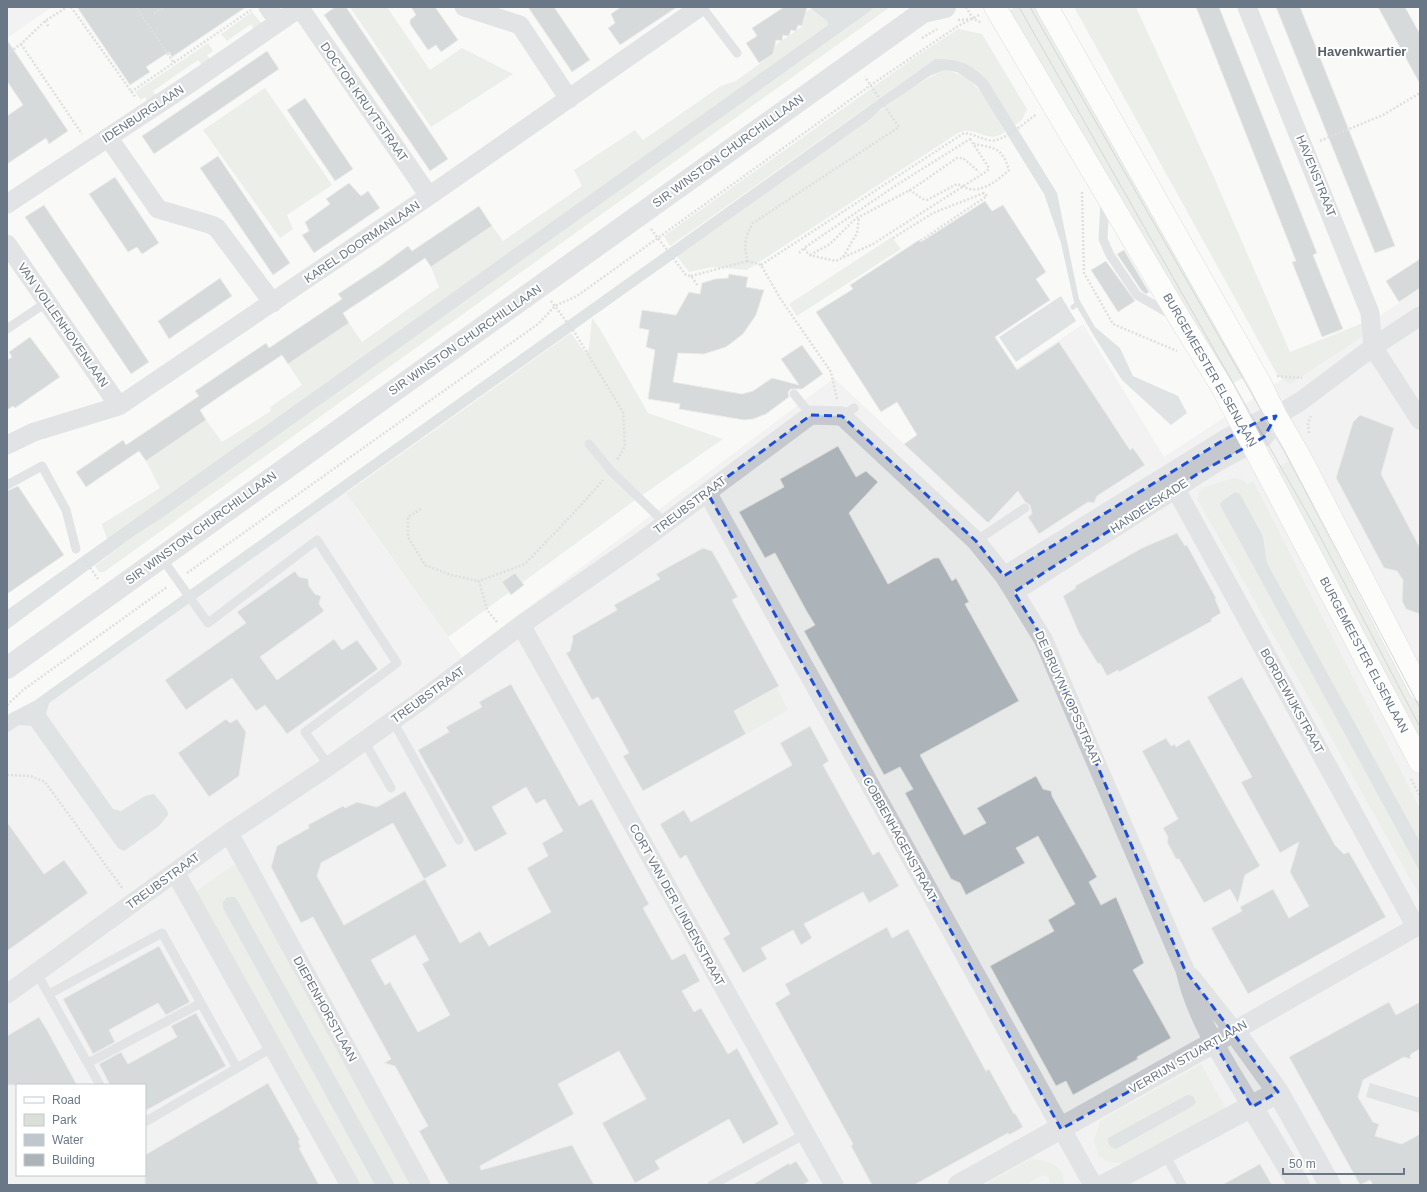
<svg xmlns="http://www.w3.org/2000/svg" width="1427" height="1192" viewBox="0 0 1427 1192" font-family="Arial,sans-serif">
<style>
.built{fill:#e7e8e8;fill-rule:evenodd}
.green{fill:#dae0d8;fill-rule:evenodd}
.water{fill:#bfc7cc}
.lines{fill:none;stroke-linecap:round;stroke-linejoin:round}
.stream{stroke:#bfc7cc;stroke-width:5}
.building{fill:#acb3b9;stroke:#dbdbd9;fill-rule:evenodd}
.secondary-casing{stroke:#b8bcc0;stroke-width:23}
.path{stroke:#bdbfc2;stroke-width:2.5;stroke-dasharray:2 2;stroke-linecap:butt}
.service{stroke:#c5c8cc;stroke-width:9}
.minor{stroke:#c5c8cc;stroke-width:19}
.tertiary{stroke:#c5c8cc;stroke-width:22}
.secondary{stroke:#fff;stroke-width:22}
.tram{stroke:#a6abb1;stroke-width:1}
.marked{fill:none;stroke:#1d4ed8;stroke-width:3;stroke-dasharray:8 5;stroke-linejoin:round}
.labels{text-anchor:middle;stroke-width:4;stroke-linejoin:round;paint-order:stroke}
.street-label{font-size:12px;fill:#6a7786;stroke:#fff}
.neighbourhood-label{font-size:13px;font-weight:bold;fill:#58616b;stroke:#fff}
</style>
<rect width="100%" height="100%" fill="#f9f9f7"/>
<path class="built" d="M7,7H52L7,38Z
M1420,289V1185H7V727L345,488L358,511L462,657L834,378L904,444L1083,324L1164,457ZM17,1085H145V1175H17Z"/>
<path class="green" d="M350,7H387L430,70L462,48L513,74L431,127Z
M874,7H890L104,572H99L95,566L134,536L162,518L869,12Z
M1015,7H1036L1245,377L1229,385L1168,277L1133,231L1003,14Z
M1074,7H1136L1213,175L1290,352L1363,323L1368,333L1290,384L1278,376Z
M811,9L827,21L828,25L107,539L102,524L160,488L146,461L206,420L222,442L271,411L270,407L302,385L288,364L349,323L362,342L439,287L431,267L492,226L503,241L582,186L574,170L635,130L643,140L721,86L736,81L770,56L767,51L803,26L797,17Z
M252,12L262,24L254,29L251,24L227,41L221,34Z
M958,29L982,34L1027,109L1022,120L1015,125L988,81L935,59L670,246L664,236L914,58Z
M208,43L213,51L207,55L210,59L202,65L198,60L153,91L156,96L148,102L145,97L141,100L135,92Z
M944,70C978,75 989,105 1005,132C986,146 978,124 958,133L747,270L712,267L689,272L677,256L872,118C889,102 923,80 944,70Z
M265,88L332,185L287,215L293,229L280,238L203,130Z
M892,237L901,249L797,316L789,304Z
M592,318L600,329L648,413L723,439L638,498L448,637L346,493L571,333L585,353L589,349Z
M1291,460L1420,701V753L1319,558L1324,555L1277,468Z
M1234,478L1243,480L1247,484L1253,481L1420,809V842L1267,563L1264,536L1240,494L1235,492L1220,505L1420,872V896L1198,500L1199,491L1202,488Z
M776,687L788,710L746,734L734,711Z
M235,864L413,1185H395L240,905L235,897L223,902V908L375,1185H355L194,893Z
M1201,1064L1226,1109L1127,1164L1106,1161L1099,1156L1094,1141L1101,1120ZM1192,1096L1196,1102L1193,1106L1116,1149L1111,1147L1108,1143Z
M1031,1159C1049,1162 1064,1163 1064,1185H1049L1050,1178L1043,1175L1025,1185H984Z"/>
<path class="water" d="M813,7H874L869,12L162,518L134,536L7,630V610L828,25L827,21L811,9Z
M935,59C960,59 970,63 988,81L1057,193L1079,299L1095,327L1120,348L1133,376L1178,396L1187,413L1171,425L1122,380L1094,336L1074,302L1061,243L1044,194L977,86L957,72L944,70L930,76L881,109L872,118L49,703L46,714L113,809L121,811L145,796L154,794L167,810L168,815L159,826L124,851L118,848L31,726L19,725L7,733V716L9,714L34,701Z
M1061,296L1076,321L1016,362L999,337Z
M1235,492L1240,494L1263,536L1267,563L1420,842V872L1220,505L1221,502Z
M227,897H235L240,905L395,1185H375L223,908V902Z
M1370,1083L1420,1098V1113L1366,1097Z
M1187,1095L1193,1096L1196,1102L1193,1106L1116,1149C1110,1147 1108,1145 1108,1138Z"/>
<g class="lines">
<path class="stream" d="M1073,307L1076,305"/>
</g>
<path class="building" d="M77,7H246L172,57L169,52L146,67L150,72L130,85Z
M335,7H346L448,159L430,171L324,15Z
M411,7H435L458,40L441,52L436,45L428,50L410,24V20L416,15Z
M528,7H554L590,60L572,72Z
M621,7H677L620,45L608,28L615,23L611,14Z
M784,7H807L802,26L798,25L796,31L791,30L789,36L783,35L782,41L776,40L773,54L759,63L746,43L757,36L752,28Z
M1196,7H1219L1317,253L1313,255L1343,329L1322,337L1292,262L1296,261Z
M1276,7H1300L1395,246L1375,253Z
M1378,7H1405L1420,34V84Z
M7,40L68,131L49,144L46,138L7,164V116L23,105L7,81Z
M267,51L279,69L154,154L142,136Z
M305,98L353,169L335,181L287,110Z
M218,156L290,263L273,275L200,168Z
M115,177L159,243L142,254L137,247L128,252L89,194Z
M349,183L361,196L368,191L380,208L314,253L302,235L309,231L305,222L330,204L326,199Z
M985,201L992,211L1003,205L1046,272L1036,279L1050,300L995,337L1017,370L1059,342L1130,450L1133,448L1145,465L1097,496L1094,503L1088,502L1039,534L1028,517L1032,514L1030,505L1025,502L1018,491L988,523L904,444L917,435L897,402L881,412L816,312L853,289L850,285L919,240L921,242Z
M44,205L149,362L131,374L25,217Z
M479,206L492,226L431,267L425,258L396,278L343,313L349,323L288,364L282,355L229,390L200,410L206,420L146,461L139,451L86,487L76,472L123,440L126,445L199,396L195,391L207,383L266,343L269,348L342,299L338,294L382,265L408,246L412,251Z
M1124,250L1149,292L1146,294L1141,290L1117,254Z
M1420,259V288L1399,302L1386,281Z
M1106,261L1135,301L1118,312L1091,270Z
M729,274L748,277L746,287L764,290L756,315L743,334L726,347L704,354L678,353L673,382L742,394L753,391L772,378L799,385L781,359L802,345L823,374L802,389H791L788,392L789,397L766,414L753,419L744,420L679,409L680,404L648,399L655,350L646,347L649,330L639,328L642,310L676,315L689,292L700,294L702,283L715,279L728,278Z
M220,278L232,296L169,339L158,321Z
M30,337L60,377L15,408L13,406L7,410V360L12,357L9,352Z
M1360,415L1394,428L1381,474L1420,548V614L1406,609L1402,601L1403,580L1397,571L1384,568L1336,478L1353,422Z
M838,446L856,477L866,471L878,482L849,513L888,584L934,558H939L952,581L956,578L969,602L965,604L1019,701L920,755L964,835L986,823L977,808L1036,776L1043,789L1051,791L1052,796L1097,877L1089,882L1101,905L1116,897L1144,963L1133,970L1171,1038L1137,1057L1138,1059L1073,1095L1066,1081L1056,1086L990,966L1054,931L1048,920L1075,904L1038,836L1016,848L1025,863L966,895L960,883L951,879L905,793L913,789L900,767L884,775L804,631L815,625L807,612L775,553L765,558L739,512L784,487L780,479Z
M18,486L64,555L7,594V491Z
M1177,533L1185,546L1187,545L1199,567L1216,598L1215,599L1221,613L1211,619L1212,621L1119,672L1118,670L1107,676L1100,663L1098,664L1079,633L1063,596L1076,588L1075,586L1142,548Z
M703,548L712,551L738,597L732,600L779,686L734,711L746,734L643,791L623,756L629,753L598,697L592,700L566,653L570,651L573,639L572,636L617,610L614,605L660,579L656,574Z
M295,571L299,577L308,579L309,586L315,594L321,596L319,604L324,611L260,657L277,680L334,639L342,650L357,640L378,669L287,734L265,705L256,711L232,678L186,710L165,680L246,623L237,612Z
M515,573L524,585L511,595L502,582Z
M1242,677L1335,845L1344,854L1349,852L1386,917L1248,994L1211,928L1242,911L1240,907L1273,889L1289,918L1309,906L1290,872L1299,842L1280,853L1241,782L1252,777L1207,697Z
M511,684L579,806L592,799L649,904L643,908L672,960L685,953L700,981L682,991L694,1012L701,1008L728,1054L737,1048L779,1124L743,1144L729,1119L655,1161L660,1169L635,1183L602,1123L646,1099L619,1051L558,1084L574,1114L480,1166L481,1170L572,1145L594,1185H449L419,1131L428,1126L395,1066L384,1063L391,1059L313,917L301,923L271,867L277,846L309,828L308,825L319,819L343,806L345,808L357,802L377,807L405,791L447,866L424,879L393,823L321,863L317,876L344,925L425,879L460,943L480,931L489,946L551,912L527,868L548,856L542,843L563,831L545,799L536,804L526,787L492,807L507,834L475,852L418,750L449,732L446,727L482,707L479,702ZM415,935L429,960L422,964L450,1015L418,1032L390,982L385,985L371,960Z
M226,719L230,723L237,719L246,732L239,776L209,797L178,753Z
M810,726L829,761L823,765L873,855L879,851L899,886L869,903L863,892L804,924L812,938L801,945L793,930L761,948L767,959L743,973L723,938L730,934L698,878L686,855L680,859L660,824L684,810L691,822L792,765L780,743Z
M1166,738L1171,746L1175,744L1176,747L1189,739L1260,866L1245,875L1238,903L1230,889L1204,903L1179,859H1176L1167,842L1168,837L1163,828L1178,819L1142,751Z
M7,822L44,874L64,860L88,893L7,951Z
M887,927L892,938L908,929L986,1071L989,1069L1014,1114L1015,1113L1023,1127L1009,1135L1008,1133L914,1185H872L851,1146L853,1144L775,1003L790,994L785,984Z
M159,946L190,1002L166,1015L158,1003L109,1030L115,1042L93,1054L63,999Z
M1389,1002L1396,1015L1420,1002V1049L1411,1054L1410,1059L1404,1057L1363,1080L1358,1097L1373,1122L1379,1124L1375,1136L1402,1144L1420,1134V1185H1373L1370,1180L1360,1185L1289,1057Z
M196,1013L226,1066L145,1111V1085H110L99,1064L121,1052L128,1064L177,1037L171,1026Z
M39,1017L47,1030L77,1085H7V1036Z
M268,1083L300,1140L298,1141L301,1147L299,1148L319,1185H145V1155Z
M796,1161L809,1181L803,1185H752L789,1163L790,1165Z
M1260,1164L1272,1185H1222Z"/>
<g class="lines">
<g class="secondary-casing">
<path id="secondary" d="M995,7L1180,319L1222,387L1420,762
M1047,7L1260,383L1276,416L1299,455L1420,690"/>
</g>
<path class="path" d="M71,7L136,98
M136,7L174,63
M966,7L973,19L982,23
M154,13L164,7
M958,20L971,19
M45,21L49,27
M922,38L937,29
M21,44L82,134
M7,54L21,44L45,21L67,7
M131,92L251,10
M970,139L989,168L987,171L873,244L842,258L836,261L809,255L804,248L895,186Z
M1320,141L1383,115L1420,93
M909,190C916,193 920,199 927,200L957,184C961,185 965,188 969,189C984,192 999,179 1009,170C1002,148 996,148 974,144
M1082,192L1084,273L1113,324L1177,351
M651,229L686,275L691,276L698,286
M893,238L933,213L984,193L987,196L920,241
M799,253L804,248
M810,255L830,244L855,219L912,189L957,158H963L979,172
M843,257L857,233L859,218
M761,265L964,133C973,134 979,138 988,140C1002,144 1025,122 1037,114
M691,276L748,261
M551,301L575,333L623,412L625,446L617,460
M1277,376L1302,378
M837,399L831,372L780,298L761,265L748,261C743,247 745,236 753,223L899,127L865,77
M1309,433L1308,423L1311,416
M421,509L408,517V537L425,565L451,575L479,581
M83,558L98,579
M187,573L538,324L555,306L577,296L871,85L958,26L979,15
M497,622L487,610L479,581L525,564L583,503L603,480
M7,705L23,690L167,587
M7,775L31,776L45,782L123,889
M1411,779L1420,796"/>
<path class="service" d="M702,7L737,53
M1105,202L1103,239L1110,255L1137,295L1170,314
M7,329L47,302
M794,394L811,415
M842,416L854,408
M589,444L611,471L665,523
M7,485L42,466L66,510L76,549
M976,541L1025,508
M161,557L208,623L317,540L397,663L305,732L329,766
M393,721L459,840
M364,741L391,788
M36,972L100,1085
M49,994L162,933L237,1068
M88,1063L201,1003
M145,1122L273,1047
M1164,1153L1182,1185
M712,1185L805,1134"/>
<path class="minor" d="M268,7L278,21
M464,7L520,25L569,99
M1247,7L1370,313L1373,347L1420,420
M300,8L429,196
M108,137L158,209L212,225L217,228L273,303
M7,204L189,84L301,7
M7,244L119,406
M7,445L34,432L119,406L429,196L700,7
M1168,475L1416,927L1234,1031L1191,977
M707,492L1093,1185
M1004,576L1225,439L1265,418L1276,416L1301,401L1373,347L1420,316
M1014,592L1219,461L1264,437L1271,428L1276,416
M521,625L834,1185
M229,833L421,1185
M175,872L350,1185
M7,994L229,833L329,766L423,699L521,625L639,543L811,415L842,416L976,541L1004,576L1014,592L1043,639L1185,970C1196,1020 1226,1063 1252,1107"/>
<path class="tertiary" d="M923,12L945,7
M7,668L923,12L927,7
M1252,1107L1299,1185
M959,1185L1234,1031L1278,1092L1330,1185
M1105,1185L1278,1092"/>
<use href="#secondary" class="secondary"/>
<path class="tram" d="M1019,7L1315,527L1420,727
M1030,7L1284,450L1420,708"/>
</g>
<path d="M0 0H1427V1192H0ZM811,415L842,416L976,541L1004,576L1225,439L1265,418L1276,416L1264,437L1199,473L1014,592L1043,639L1185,970L1278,1092L1252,1107L1215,1044L1061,1129L707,492Z" fill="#f9f9f7" fill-opacity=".55" fill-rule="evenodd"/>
<path class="marked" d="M811,415L842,416L976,541L1004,576L1225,439L1265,418L1276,416L1264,437L1199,473L1014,592L1043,639L1185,970L1278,1092L1252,1107L1215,1044L1061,1129L707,492Z"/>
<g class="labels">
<g class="street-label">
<text transform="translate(364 102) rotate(55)" y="4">DOCTOR KRUYTSTRAAT</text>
<text transform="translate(143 114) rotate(-33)" y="4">IDENBURGLAAN</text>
<text transform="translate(728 151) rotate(-36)" y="4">SIR WINSTON CHURCHILLLAAN</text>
<text transform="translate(1316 176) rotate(68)" y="4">HAVENSTRAAT</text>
<text transform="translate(362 242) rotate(-34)" y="4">KAREL DOORMANLAAN</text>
<text transform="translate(63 325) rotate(55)" y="4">VAN VOLLENHOVENLAAN</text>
<text transform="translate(465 340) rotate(-35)" y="4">SIR WINSTON CHURCHILLLAAN</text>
<text transform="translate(1210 370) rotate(60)" y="4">BURGEMEESTER ELSENLAAN</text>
<text transform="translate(690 505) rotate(-37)" y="4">TREUBSTRAAT</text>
<text transform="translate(1149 506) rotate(-33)" y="4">HANDELSKADE</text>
<text transform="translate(201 528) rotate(-36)" y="4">SIR WINSTON CHURCHILLLAAN</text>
<text transform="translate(1364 655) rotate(62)" y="4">BURGEMEESTER ELSENLAAN</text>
<text transform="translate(428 695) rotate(-36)" y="4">TREUBSTRAAT</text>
<text transform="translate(1068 698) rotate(66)" y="4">DE BRUYN KOPSSTRAAT</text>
<text transform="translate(1292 701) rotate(61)" y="4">BORDEWIJKSTRAAT</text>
<text transform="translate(900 839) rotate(61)" y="4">COBBENHAGENSTRAAT</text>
<text transform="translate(163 881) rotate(-36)" y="4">TREUBSTRAAT</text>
<text transform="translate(677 905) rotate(61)" y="4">CORT VAN DER LINDENSTRAAT</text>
<text transform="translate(325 1009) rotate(61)" y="4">DIEPENHORSTLAAN</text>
<text transform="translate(1188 1057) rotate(-30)" y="4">VERRIJN STUARTLAAN</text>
</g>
<g class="neighbourhood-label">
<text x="1362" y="56">Havenkwartier</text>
</g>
</g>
<rect width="1427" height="1192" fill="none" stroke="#6a7786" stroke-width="16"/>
<rect x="16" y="1084" width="130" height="92" fill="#ffffff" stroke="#c3c9cf"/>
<rect x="24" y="1097" width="20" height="6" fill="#ffffff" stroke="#c3c9cf"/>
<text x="52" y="1104" font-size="12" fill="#6a7786">Road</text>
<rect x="24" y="1114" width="20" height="12" fill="#dae0d8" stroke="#c3c9cf"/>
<text x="52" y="1124" font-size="12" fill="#6a7786">Park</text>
<rect x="24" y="1134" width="20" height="12" fill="#bfc7cc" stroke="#c3c9cf"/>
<text x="52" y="1144" font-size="12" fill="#6a7786">Water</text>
<rect x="24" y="1154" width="20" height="12" fill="#acb3b9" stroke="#c3c9cf"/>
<text x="52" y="1164" font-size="12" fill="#6a7786">Building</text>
<path d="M1283 1168v6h121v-6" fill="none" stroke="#6a7786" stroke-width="2"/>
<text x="1289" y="1168" font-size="12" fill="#6a7786" stroke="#ffffff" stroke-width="3" paint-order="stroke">50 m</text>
</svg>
